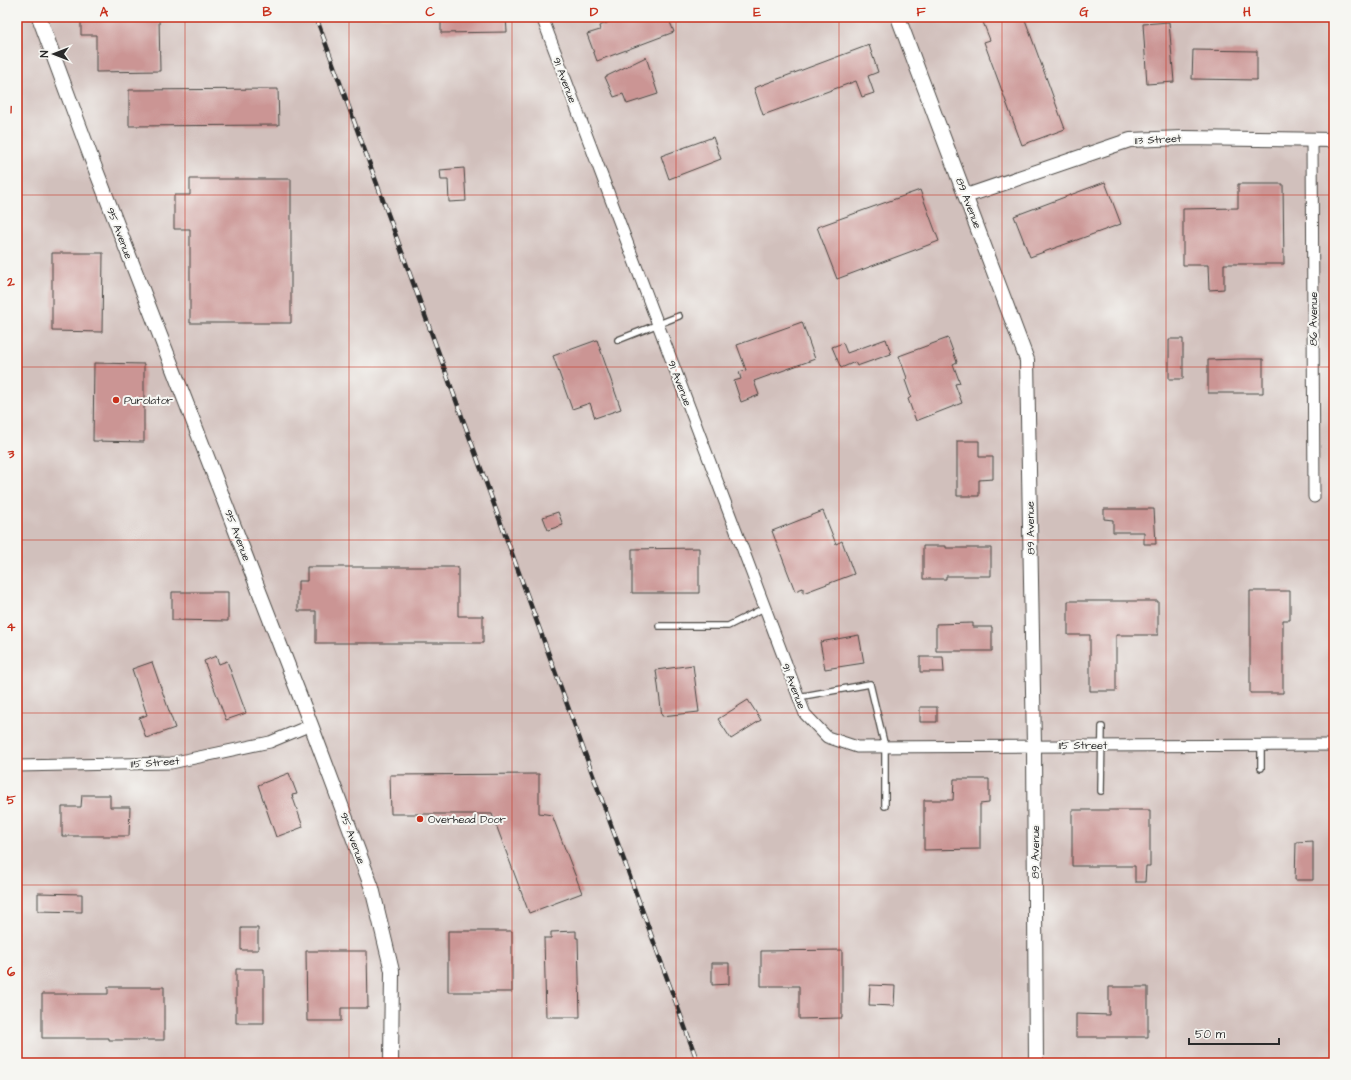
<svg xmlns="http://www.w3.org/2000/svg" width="1351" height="1080" viewBox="0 0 1351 1080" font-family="'Architects Daughter',sans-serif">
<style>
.industrial{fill:#d1c0bc}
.building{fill:#cb9594}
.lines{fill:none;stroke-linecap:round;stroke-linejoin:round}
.service-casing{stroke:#494642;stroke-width:8}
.minor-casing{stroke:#494642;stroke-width:13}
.tertiary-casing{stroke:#494642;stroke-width:16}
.service{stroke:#fff;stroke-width:5.5}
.minor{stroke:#fff;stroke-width:11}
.tertiary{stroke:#fff;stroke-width:14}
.rail-casing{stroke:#2b2b2b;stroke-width:4.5}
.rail{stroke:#f6f6f2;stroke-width:3;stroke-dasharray:9;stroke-linecap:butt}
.grid{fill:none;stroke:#c8321e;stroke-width:1;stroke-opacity:0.55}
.poi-dot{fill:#c8321e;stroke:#f6f6f2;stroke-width:1.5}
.labels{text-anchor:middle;stroke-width:4;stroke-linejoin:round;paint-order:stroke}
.street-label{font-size:11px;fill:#2b2b2b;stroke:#f6f6f2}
.poi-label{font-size:11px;fill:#2b2b2b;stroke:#f6f6f2;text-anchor:start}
.neatline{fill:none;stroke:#c8321e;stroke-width:1.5}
.grid-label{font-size:13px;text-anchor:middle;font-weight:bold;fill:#c8321e}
</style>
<rect width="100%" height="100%" fill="#f6f6f2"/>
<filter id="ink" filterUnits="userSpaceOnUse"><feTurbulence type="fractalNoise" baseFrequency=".025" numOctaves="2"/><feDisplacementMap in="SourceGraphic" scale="8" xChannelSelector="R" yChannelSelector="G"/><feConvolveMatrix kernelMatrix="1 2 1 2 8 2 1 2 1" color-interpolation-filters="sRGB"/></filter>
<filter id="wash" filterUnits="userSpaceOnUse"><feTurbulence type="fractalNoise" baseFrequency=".012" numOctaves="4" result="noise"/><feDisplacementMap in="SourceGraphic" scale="16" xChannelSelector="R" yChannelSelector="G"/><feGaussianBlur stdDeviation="0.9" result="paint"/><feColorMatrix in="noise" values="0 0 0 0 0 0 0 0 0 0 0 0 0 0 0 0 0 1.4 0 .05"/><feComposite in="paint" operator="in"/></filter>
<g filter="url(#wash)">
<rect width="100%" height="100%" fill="#f0e0c4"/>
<path class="industrial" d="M17,17H1334V1063L17,1062Z"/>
<g id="blocks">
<path class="building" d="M81,17H159L160,71L96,72V35H81Z
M441,17H506L507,32L441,33Z
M622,17H668L674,32L597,61L587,34L600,30L599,26Z
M981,17H1024L1065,129L1022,145L984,42L990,40Z
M1169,22L1174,82L1147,84L1143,24Z
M869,45L878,72L868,76L874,93L862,97L856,81L763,115L754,88Z
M1193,50L1257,51V80L1192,79Z
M646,57L658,94L627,104L623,94L614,97L605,77Z
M278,89L279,125L129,126V90Z
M713,137L721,159L669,179L661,156Z
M464,168L466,201L449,202L448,180H441L440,170Z
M190,179H291V323H190V229H174V195H190Z
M1105,182L1121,224L1030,257L1014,216Z
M1238,184H1283L1284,264H1224V289L1209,290L1208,265H1183V209L1238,208Z
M920,190L939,241L837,279L817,227Z
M52,253H103L102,332L52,331Z
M802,322L815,359L754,381L759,395L741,402L734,381L741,379L739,372L746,370L737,345Z
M948,338L957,362L953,364L960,383L955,384L962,403L916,421L908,399L911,397L905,380L907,378L899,356Z
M886,339L891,354L857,366L855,362L841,368L832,347L843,343L847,353Z
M1169,339H1183V379H1169Z
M597,340L621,409L595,418L590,403L572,409L553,356Z
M1240,359H1263V393H1208V360Z
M94,363L144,364V442L93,441Z
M957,441H979V457H993V479L979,480V496H957Z
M1104,509H1154L1156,544H1144V532H1113V520L1104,519Z
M823,511L836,544L842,541L854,574L803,593V588L795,591L772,531Z
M558,512L563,525L548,530L543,517Z
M923,546H946V548H991V576H946V579H923Z
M699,548V593H632V549Z
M307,567H458V616H483V643H316V611H298V581H307Z
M1250,591H1290V620H1283V693H1250Z
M172,592H228V621L172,620Z
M1068,601H1158V635H1116V691H1090V635H1068Z
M973,623V627H992V651H936V624Z
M859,635L864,663L825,669L820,642Z
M216,656L219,664L227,661L246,713L226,720L204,661Z
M920,657H943L944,672H920Z
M152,662L175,728L146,738L139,718L147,715L132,669Z
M693,665L699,712L662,716L656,670Z
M748,700L761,720L731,739L718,719Z
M920,707H937V722H920Z
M289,773L297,794L292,795L303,827L276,837L258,785Z
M539,774V813L552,815L582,893L529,913L492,814H391L390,775Z
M954,779H989V803L980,804V849L924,850V800H953Z
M82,795H110V807H130L129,836H62V807H81Z
M1072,810H1150V866H1146L1145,882H1135V866H1072Z
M1313,841V880H1295L1296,842Z
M38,893L82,894V912L38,911Z
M241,928H258V950H241Z
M448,931H512V992H448Z
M576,931V938H578L580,1017H546L544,938H551V932Z
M842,950V1018L799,1019V986H761V951Z
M306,951H367L368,1008H341V1021H307Z
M712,963H729V984L712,985Z
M236,969H264V1023H236Z
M870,985L895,986L894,1006L869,1005Z
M108,987H164V1040H109V1038H42V994H108Z
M1109,987H1148V1037H1076V1014L1109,1015Z"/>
</g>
</g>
<g filter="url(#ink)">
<use href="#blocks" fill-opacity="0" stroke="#494642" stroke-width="1"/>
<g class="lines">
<g class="service-casing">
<path id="service" d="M618,340L679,316
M659,626H728L764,608
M798,697L870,684L885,747V806
M1261,768V745
M1101,791L1102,727"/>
</g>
<g class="minor-casing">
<path id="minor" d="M542,17L805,714L827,737L857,747L1334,745
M1312,140L1314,497
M17,766L171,763L270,742L311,725"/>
</g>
<g class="tertiary-casing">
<path id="tertiary" d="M39,17L92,160L311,725L372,888L392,971L391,1063
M898,17L1027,360L1034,746L1036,1063
M966,196L1130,140L1183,138L1334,140"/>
</g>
<use href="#service" class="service"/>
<use href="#minor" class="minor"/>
<use href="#tertiary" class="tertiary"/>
<g class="rail-casing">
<path id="rail" d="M316,17L698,1063"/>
</g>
<use href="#rail" class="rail"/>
</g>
</g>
<path class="grid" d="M185,17V1063M349,17V1063M512,17V1063M676,17V1063M839,17V1063M1002,17V1063M1166,17V1063M17,195H1334M17,367H1334M17,540H1334M17,713H1334M17,885H1334"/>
<g class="poi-dot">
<circle cx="116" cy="400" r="4"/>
<circle cx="420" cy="819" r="4"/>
</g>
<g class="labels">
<g class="street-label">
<text transform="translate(565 80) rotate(69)" y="4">91 Avenue</text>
<text transform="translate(1158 139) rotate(-3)" y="4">113 Street</text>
<text transform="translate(969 203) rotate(69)" y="4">89 Avenue</text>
<text transform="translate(120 233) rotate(69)" y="4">95 Avenue</text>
<text transform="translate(1313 319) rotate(-90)" y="4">86 Avenue</text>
<text transform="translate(680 383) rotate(69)" y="4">91 Avenue</text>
<text transform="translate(1030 528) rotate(-91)" y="4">89 Avenue</text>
<text transform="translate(238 535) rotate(69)" y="4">95 Avenue</text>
<text transform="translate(794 686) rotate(69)" y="4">91 Avenue</text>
<text x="1083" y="749">115 Street</text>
<text transform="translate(155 762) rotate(-4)" y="4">115 Street</text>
<text transform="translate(353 838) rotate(70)" y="4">95 Avenue</text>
<text transform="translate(1035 852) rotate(-90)" y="4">89 Avenue</text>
</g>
<g class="poi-label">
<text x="124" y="404">Purolator</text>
<text x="428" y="823">Overhead Door</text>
</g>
</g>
<rect width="1351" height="1080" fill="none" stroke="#f6f6f2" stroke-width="44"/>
<g transform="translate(54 54) rotate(270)" stroke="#f6f6f2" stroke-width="3" paint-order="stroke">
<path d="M0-3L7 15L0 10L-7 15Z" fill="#2b2b2b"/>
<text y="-6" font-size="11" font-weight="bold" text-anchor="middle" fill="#2b2b2b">N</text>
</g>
<path d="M1189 1038v6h90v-6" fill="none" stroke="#2b2b2b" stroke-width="2"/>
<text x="1195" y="1038" font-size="12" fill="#2b2b2b" stroke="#f6f6f2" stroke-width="3" paint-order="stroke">50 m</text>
<rect x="22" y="22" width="1307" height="1036" class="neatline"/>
<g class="grid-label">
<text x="104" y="16">A</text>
<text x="267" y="16">B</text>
<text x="430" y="16">C</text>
<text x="594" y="16">D</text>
<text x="757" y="16">E</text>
<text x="921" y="16">F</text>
<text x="1084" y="16">G</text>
<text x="1247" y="16">H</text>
<text x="11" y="113">1</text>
<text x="11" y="286">2</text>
<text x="11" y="458">3</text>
<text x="11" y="631">4</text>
<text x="11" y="804">5</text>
<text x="11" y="976">6</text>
</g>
</svg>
